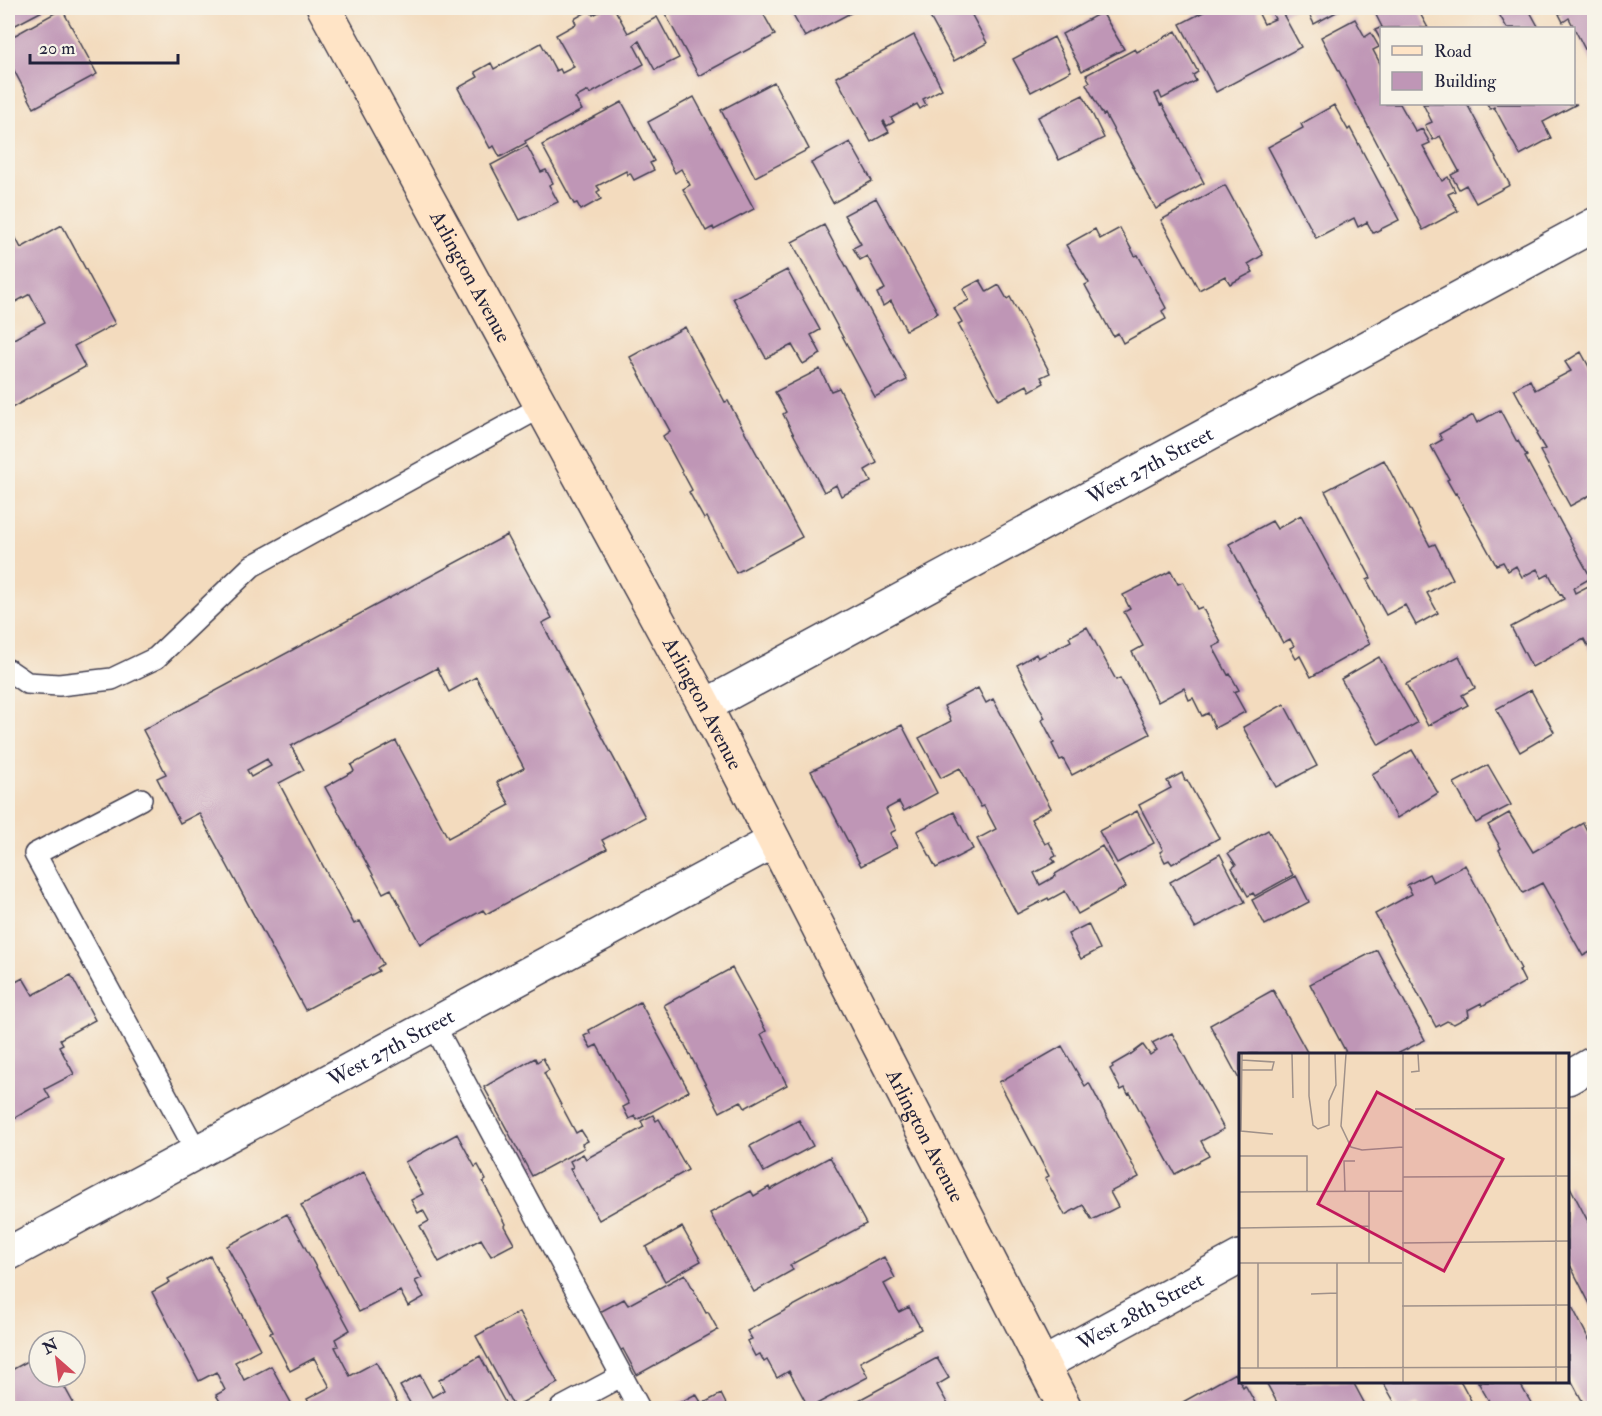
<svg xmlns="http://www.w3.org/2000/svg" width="1602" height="1416" viewBox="0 0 1602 1416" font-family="'IM FELL Double Pica',serif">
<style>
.building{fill:#bf96b6;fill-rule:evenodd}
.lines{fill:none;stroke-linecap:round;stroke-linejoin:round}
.lane-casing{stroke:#413e4f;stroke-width:24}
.street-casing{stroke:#413e4f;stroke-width:36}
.secondary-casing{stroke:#413e4f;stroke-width:36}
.lane{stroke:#fff;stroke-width:21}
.street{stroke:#fff;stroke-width:33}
.secondary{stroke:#ffe4c6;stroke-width:33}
.labels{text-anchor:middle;stroke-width:4.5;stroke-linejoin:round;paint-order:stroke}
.street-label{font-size:21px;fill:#22223b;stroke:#f7f3e8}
.inset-road{fill:none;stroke:#9f918a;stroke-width:1.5}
.view{fill:#c2185b;fill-opacity:0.15;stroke:#c2185b;stroke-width:3}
.inset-edge{fill:none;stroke:#22223b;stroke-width:3}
</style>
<rect width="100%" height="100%" fill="#f7f3e8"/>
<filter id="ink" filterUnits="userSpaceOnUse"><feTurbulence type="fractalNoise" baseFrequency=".0167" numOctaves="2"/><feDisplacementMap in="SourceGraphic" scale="12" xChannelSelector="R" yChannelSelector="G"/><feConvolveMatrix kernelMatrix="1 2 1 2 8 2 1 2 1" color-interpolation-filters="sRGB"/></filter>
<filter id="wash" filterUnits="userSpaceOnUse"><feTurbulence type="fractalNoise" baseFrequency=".008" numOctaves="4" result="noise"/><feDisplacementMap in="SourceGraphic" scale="24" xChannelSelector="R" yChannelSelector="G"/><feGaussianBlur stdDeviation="1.35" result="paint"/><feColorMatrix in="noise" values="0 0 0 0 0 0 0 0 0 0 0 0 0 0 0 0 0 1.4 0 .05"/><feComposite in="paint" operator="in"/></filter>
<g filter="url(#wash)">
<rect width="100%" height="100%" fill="#f3dbbe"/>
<g id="blocks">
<path class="building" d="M8,8H48L8,29Z
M607,8H614L628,33L657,17L679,58L655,70L639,41L634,45L644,64L590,94L588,91L575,98L582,110L525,141L526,143L500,157L494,146L490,148L458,88L478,77L475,72L491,63L494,69L541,43L556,71L560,69L562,73L574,67L556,35L576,24L574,19L590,10L593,15Z
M662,8H760L775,35L699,76Z
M789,8H860L805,37Z
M925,8H968L987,43L954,61Z
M1211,8H1256L1264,24L1275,19L1269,8H1295L1283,14L1301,47L1216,92L1180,24Z
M1306,8H1344L1314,24Z
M1376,8H1417L1428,28H1382V42L1375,30L1382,27L1373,9Z
M1511,8H1528L1539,28H1507L1499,14Z
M1563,8H1594V67L1569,18L1563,22L1559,14L1565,11Z
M62,9L97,74L34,108L8,59V39Z
M1102,12L1124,49L1082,71L1062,34Z
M1355,19L1365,37L1371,33L1379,47L1373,50L1382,67V104H1400L1416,132L1422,129L1430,143L1423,146L1442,181L1448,177L1455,191L1448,194L1458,211L1423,230L1321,37Z
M1176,31L1198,72L1193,75L1196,81L1162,99L1159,92L1155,94L1160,105L1162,104L1204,183L1156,209L1105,114L1103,115L1086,84L1090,82L1086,75L1135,49L1137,52Z
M914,35L942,89L923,99L926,105L920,109L917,104L891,118L894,122L887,126L884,121L883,122L889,132L871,142L836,77Z
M1054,37L1071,71L1031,92L1013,59Z
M774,82L809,149L755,177L721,110Z
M1083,95L1104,138L1059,160L1038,117Z
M694,97L754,209L714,230L713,227L706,231L683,189L690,185L681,169L675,173L648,122Z
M622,102L654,161L650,163L654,170L634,180L630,173L628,175L626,171L597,186L600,190L597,192L601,199L581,210L577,203L574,204L542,145Z
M1423,104H1467L1510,185L1476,203L1466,185L1459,189L1451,175L1459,171L1440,136L1433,140L1425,125L1432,122Z
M1487,104H1577L1543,122L1551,138L1520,155L1494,107L1490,109Z
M1334,105L1348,130L1350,128L1399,220L1373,233L1367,222L1358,227L1354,218L1316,238L1268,147L1303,128L1301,124Z
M850,142L872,181L833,203L811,163Z
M527,146L541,172L546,170L553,183L549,185L558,202L520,220L491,165Z
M1225,185L1263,255L1248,264L1253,272L1230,284L1225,276L1199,290L1161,220Z
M876,198L938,313L906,330L891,301L883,306L877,293L885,289L867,256L860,260L853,248L861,244L844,215Z
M8,223L21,248L62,225L115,324L74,346L85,367L8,410V342L45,322L30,294L8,306Z
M824,225L907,380L875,397L792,242Z
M1120,228L1135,256L1138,255L1166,308L1162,311L1166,319L1123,343L1118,333L1113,336L1085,285L1089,283L1066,245L1095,229L1100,239Z
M787,270L820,330L811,335L821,354L803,364L792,345L766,358L733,298Z
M980,280L987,292L999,285L1007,299L1010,297L1050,373L1041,377L1044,383L1030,391L1027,385L999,400L958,324L962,322L954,308L969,300L963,289Z
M685,327L725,402L728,401L802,537L736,573L707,517L704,519L689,492L692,490L663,436L670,431L630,357Z
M1581,352L1594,376V493L1570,506L1540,451L1545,449L1536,434L1538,433L1514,389L1530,380L1535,390L1571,371L1565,362Z
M820,369L831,391L839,388L877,463L865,470L871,482L841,496L836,485L824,492L783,414L786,412L775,392Z
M1500,410L1517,442L1518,441L1527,456L1525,457L1591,578L1573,588L1575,593L1594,583V652L1592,653L1584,639L1532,667L1511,627L1564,599L1562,594L1560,595L1549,574L1542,578L1537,569L1522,577L1516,566L1508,571L1503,562L1496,565L1456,493L1455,494L1447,480L1449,479L1431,446L1442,440L1439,434L1473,415L1477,423Z
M1384,460L1430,546L1435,544L1453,579L1427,593L1438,613L1416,625L1405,605L1386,615L1367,580L1371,578L1325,491Z
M1301,515L1370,644L1311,677L1300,656L1296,659L1290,648L1294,646L1290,639L1283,643L1229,544L1272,521L1277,529Z
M507,535L552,618L542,623L645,817L602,840L607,849L486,914L483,910L420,944L391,889L383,893L325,787L354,771L351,765L396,741L448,838L510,805L497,782L524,768L476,677L449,692L437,668L291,746L304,770L279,783L354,924L360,921L383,964L377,968L379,971L305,1010L199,813L180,823L157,778L166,774L143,730ZM267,759L271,766L251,777L247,770Z
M1171,571L1178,584L1183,582L1197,609L1202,607L1221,643L1213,647L1228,675L1230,674L1239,690L1234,692L1245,712L1215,728L1208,713L1202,716L1193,698L1189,700L1184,688L1158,702L1132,652L1143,646L1124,612L1130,609L1123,595Z
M1087,627L1116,680L1120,678L1150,734L1072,775L1063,759L1060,760L1052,744L1054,743L1042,720L1045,718L1017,665L1036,654L1038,658L1071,641L1069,637Z
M1459,656L1475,688L1462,695L1468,705L1428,726L1406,684Z
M1379,657L1417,723L1379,745L1341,679Z
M978,688L986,703L993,699L1051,808L1031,819L1045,844L1049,842L1056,856L1052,858L1055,862L1034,873L1040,885L1056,876L1055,874L1102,846L1126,887L1078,914L1065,891L1049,900L1048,898L1017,914L977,839L996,829L984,806L981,807L960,768L941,778L919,738L951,721L944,706Z
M1531,690L1554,732L1520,752L1496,709Z
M1284,704L1317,766L1276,787L1243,727Z
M902,725L937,793L904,811L899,802L886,809L896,830L890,833L897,847L861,866L811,771Z
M1412,750L1438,793L1397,818L1372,774Z
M1488,765L1511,805L1476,823L1454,783Z
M1182,773L1185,781L1187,780L1219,838L1172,864L1169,860L1165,862L1160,852L1163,850L1139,805L1171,788L1167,781Z
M1137,811L1154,843L1117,863L1099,831Z
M954,812L973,849L936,868L917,831Z
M1509,813L1533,852L1583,823L1594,844V950L1583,956L1542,883L1523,893L1499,850L1501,848L1488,825Z
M1268,830L1293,875L1255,896L1253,893L1248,896L1232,868L1236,865L1228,853Z
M1220,854L1245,902L1195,928L1170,882Z
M1465,865L1521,969L1519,970L1525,982L1482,1006L1481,1003L1468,1010L1469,1016L1454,1024L1447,1021L1436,1027L1375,914L1412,894L1407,885L1429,874L1433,882Z
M1296,876L1309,902L1265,925L1252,900Z
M1088,924L1100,949L1081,959L1068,934Z
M1377,950L1425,1040L1397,1054H1347L1310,984Z
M732,968L766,1031L761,1034L787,1085L745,1108L741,1101L720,1112L664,1005Z
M71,975L95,1020L60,1039L63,1044L59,1046L74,1074L45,1089L50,1098L13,1119L8,1110V986L23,978L33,995Z
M1273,990L1308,1054H1240V1081L1210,1025Z
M640,1002L689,1091L637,1120L635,1116L629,1119L623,1107L629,1104L597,1045L591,1048L584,1036L590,1033L589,1030Z
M1172,1033L1224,1129L1201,1141L1209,1156L1175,1174L1130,1093L1128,1094L1125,1088L1121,1090L1110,1069L1113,1067L1112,1065L1131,1054L1143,1045L1150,1055L1157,1050L1152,1043Z
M1062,1046L1085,1086L1089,1083L1139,1177L1110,1192L1118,1207L1092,1220L1083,1205L1065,1215L1045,1178L1049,1176L999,1082Z
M535,1058L537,1062L543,1058L549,1070L544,1073L576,1133L581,1130L588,1141L582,1144L584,1148L532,1176L484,1087Z
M653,1115L656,1121L659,1119L688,1170L599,1220L570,1169L573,1167L570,1161L583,1154L586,1159L644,1127L641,1121Z
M799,1120L813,1146L764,1172L750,1146Z
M457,1134L475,1167L478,1165L486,1180L483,1182L505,1224L504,1226L514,1244L491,1256L481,1239L439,1262L420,1226L429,1221L423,1210L418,1213L411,1200L423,1194L405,1162Z
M830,1157L866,1224L790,1265L793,1270L754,1292L710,1213L751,1191L754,1196L769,1187L770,1190Z
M364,1172L422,1278L415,1281L424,1297L408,1306L400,1291L359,1312L301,1205Z
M1568,1183L1594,1233V1312L1568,1261Z
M287,1214L350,1330L335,1339L338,1346L335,1347L350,1376L376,1362L400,1408H312L307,1399L330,1387L314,1358L290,1371L270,1333L273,1332L227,1246Z
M682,1227L701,1261L665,1281L646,1247Z
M210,1256L260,1349L235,1362L244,1380L271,1366L294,1408H224L216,1395L225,1390L216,1372L199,1381L152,1292L170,1282L168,1279Z
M884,1257L895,1278L884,1284L899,1312L909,1307L921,1329L860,1362L868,1377L809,1408L789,1371L777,1378L767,1360L764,1362L760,1354L755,1356L747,1341L752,1339L747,1331Z
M685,1274L706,1313L708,1312L718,1330L637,1375L623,1349L620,1351L598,1313L624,1299L628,1305Z
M1568,1299L1594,1349V1408H1586L1568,1374Z
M519,1312L558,1383L514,1407L476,1336Z
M39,1355V1377H59L76,1408H8V1372Z
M480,1356L508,1408H413L400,1386L420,1375L432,1397L444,1390L439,1380Z
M937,1358L949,1378L937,1385L950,1408H844Z
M1235,1373L1243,1387L1245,1385L1258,1408H1172Z
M1266,1382H1353L1367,1408H1280Z
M1383,1382H1461L1475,1408H1420L1417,1404L1409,1408H1398Z
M1478,1382H1519L1534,1408H1493Z
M696,1394L702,1404L721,1394L728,1408H669Z"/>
</g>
</g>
<g filter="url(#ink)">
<use href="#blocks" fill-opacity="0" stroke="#413e4f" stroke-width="1.5"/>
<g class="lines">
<g class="lane-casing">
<path id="lane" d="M8,670L27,683L59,685L112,679L156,658L252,566L541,407
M141,799L35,854L197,1152
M434,1025L639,1408
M561,1408L621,1376"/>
</g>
<g class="street-casing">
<g id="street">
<path id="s1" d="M705,706L1594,225"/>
<path d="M1568,1078L1594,1063"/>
<path id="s2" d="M8,1254L774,841"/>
<path id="s3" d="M1042,1365L1240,1257"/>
</g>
</g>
<g class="secondary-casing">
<g id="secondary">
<path id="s4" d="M324,8L705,706L1065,1408"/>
</g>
</g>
<use href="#lane" class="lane"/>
<use href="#street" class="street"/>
<use href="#secondary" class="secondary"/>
</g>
</g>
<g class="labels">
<g class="street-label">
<text dy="7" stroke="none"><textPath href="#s4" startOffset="306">Arlington Avenue</textPath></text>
<text dy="7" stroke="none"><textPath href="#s1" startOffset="506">West 27th Street</textPath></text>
<text dy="7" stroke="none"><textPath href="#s4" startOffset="792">Arlington Avenue</textPath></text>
<text dy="7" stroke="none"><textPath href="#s2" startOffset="435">West 27th Street</textPath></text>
<text dy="7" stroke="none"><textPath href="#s4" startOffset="1278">Arlington Avenue</textPath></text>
<text dy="7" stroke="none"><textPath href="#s3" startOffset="112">West 28th Street</textPath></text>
</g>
</g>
<g transform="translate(1239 1053)">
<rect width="330" height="330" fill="#f3dbbe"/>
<path class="inset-road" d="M3,1L2,78L34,81M53,1L54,45M70,1V43L74,72L79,76L90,72V48L97,32L96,1M107,1L102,73L112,94L123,97L164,94M2,17H33L35,9L3,7M172,19L180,18L179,1M176,56L330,55M0,103H68V138M164,124L330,123M106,138L105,108H116M130,138V210M0,139L164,138M0,175L130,173M163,190L330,188M0,210H163M72,241L98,240M163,253L330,252M0,315L330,314M19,315V210M98,315V210M164,329V1M317,329V1"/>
<path class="view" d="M138,39L264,106L205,218L79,151Z"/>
<rect width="330" height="330" class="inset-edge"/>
</g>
<rect width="1602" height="1416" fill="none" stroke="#f7f3e8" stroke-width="30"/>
<rect x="1380" y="27" width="195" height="78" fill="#f7f3e8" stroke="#a29fa3" stroke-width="1.5"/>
<rect x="1392" y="46" width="30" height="9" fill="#ffe4c6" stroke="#a29fa3" stroke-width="1.5"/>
<text x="1434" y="57" font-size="18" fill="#22223b">Road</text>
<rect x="1392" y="72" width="30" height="18" fill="#bf96b6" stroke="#a29fa3" stroke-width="1.5"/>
<text x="1434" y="87" font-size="18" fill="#22223b">Building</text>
<g transform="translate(57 1359) rotate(332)"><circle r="28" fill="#f7f3e8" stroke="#a29fa3" stroke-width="1.5"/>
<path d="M0-4.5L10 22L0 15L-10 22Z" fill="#d1495b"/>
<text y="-9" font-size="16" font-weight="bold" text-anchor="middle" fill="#22223b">N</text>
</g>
<path d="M30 54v9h148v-9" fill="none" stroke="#22223b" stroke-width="3"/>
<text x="39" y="54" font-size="18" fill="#22223b" stroke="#f7f3e8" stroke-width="4.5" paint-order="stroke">20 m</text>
</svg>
